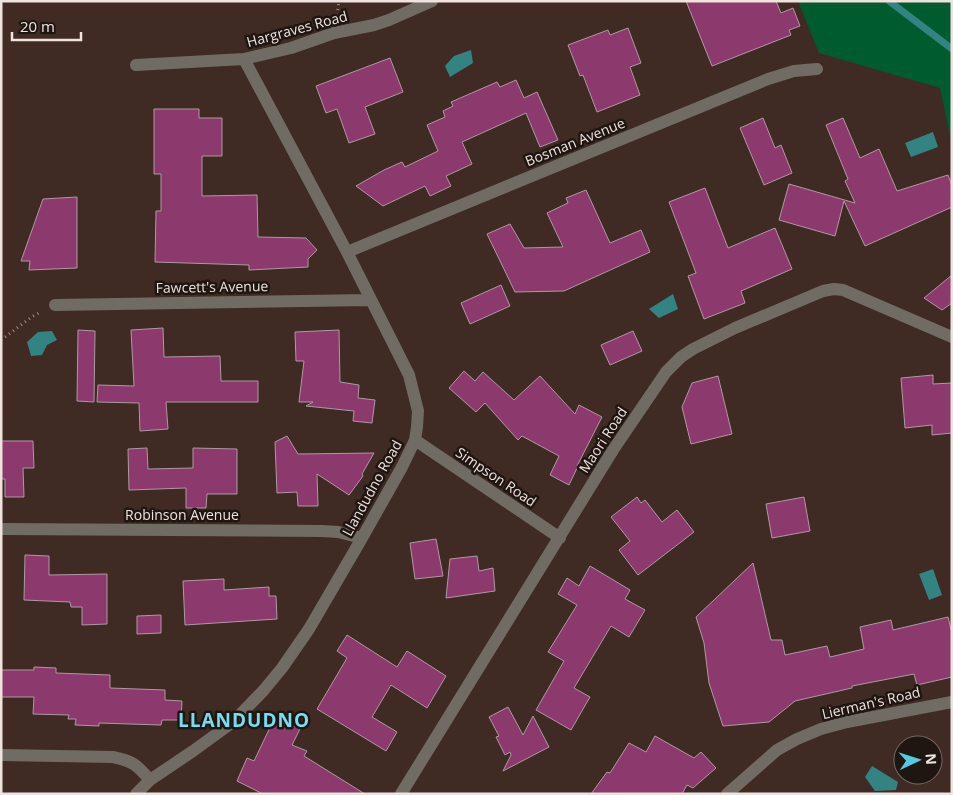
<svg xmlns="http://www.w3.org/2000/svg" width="953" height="795" viewBox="0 0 953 795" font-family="'Open Sans',sans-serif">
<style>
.green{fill:#005c2f}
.water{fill:#348383}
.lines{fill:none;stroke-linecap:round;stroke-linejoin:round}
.stream{stroke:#348383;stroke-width:7}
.building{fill:#8c3a6d;stroke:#b098a4}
.path{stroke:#a08f89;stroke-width:3;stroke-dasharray:1 4;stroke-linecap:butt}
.minor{stroke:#716c63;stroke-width:12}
.labels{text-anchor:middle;stroke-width:5;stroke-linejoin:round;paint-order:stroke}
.street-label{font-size:14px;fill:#f0e2dd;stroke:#1f1612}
.district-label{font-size:19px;font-weight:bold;letter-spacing:1px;fill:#75def0;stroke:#1f1612}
</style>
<rect width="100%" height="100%" fill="#3f2b23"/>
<path class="green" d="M798,1H952V145L940,88L819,53Z"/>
<path class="water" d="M471,50L473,63L450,77L445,66L454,56Z
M933,132L938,147L911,157L905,143Z
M673,294L678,309L659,318L649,309Z
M52,331L57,340L47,345L42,355L31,356L27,342L38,332Z
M933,569L942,595L929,600L919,574Z
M872,766L898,782L896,790L875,791L865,777Z"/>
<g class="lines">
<path class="stream" d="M889,1L952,49"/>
</g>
<path class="building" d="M686,1H776L781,13L793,8L800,26L789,30L791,35L712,66Z
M628,28L641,63L630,67L640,95L597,112L583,75L580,76L568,45L608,30L610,35Z
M390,58L403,92L365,107L375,134L349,143L337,109L326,113L316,86Z
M516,80L524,98L537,92L558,140L540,147L526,113L462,142L472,164L446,176L451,186L430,196L425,186L383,206L356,186L384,170L402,162L405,167L438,151L427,125L445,117L443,111L453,106L451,102L497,82L500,87Z
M154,109H199V118H222V156H202V196L257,195L258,237L306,238L317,250L308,259V267L249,270V265L155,262L156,211H161V174H154Z
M763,118L775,148L781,145L792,173L764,185L740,128Z
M843,118L860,158L879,149L897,191L948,175L952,186V207L865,246L844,201L835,236L779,220L789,184L855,203L845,181L848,179L826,125Z
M705,188L728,248L775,228L792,269L741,291L745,303L704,319L688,276L696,273L669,202Z
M586,190L610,243L641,230L650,252L564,291L515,292L487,234L510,224L524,248L563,247L547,213L568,203L566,198Z
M77,197V268L29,270L30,261H21L43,199Z
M952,275V303L942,310L924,298Z
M501,285L510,306L470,324L461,303Z
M163,328L164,357L220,356L221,381H258V402H166L168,429L140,431L139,403L97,402L98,385L134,386L131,330Z
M78,330L95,331L94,402L77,401Z
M339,330L340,382L359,385L358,398L375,400L372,423L353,421L354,411L306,406L313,402H299L304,361H296L295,332Z
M633,331L642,351L610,365L601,345Z
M464,371L475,381L483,372L514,400L540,376L575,414L579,405L602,417L577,466H578L569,485L550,475L559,456L522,436L518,440L485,403L476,412L449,388Z
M933,375V384L952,383V433L932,435V425L905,428L901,378Z
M718,376L732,434L691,444L682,407L692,383Z
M287,436L298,454L374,453L362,474L363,476L349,495L317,474L318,506H298L297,492L277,493L275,442Z
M1,441H33L34,468H23L24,497H5V479H1Z
M147,448L148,469L193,468V448L237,449V494H207L206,508H186V488L129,490L128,449Z
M637,497L641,503L645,500L662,522L677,510L694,532L638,575L619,550L630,541L611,517Z
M804,497L810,531L772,538L766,504Z
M436,539L443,576L415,579L410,543Z
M25,555L49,556V575L107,574V624L82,625V607H71L70,602L24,600Z
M477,556L479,571L493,568L495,591L446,598L450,559Z
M753,563L771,640H782L785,655L827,646L830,657L864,649L860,627L891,620L893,630L948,617L952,634V677L917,685L914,674L852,686V688L795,701L769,722L723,726L709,683L704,643L696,617Z
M590,566L630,590L625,599L645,610L629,637L611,626L574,688L590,697L571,730L536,710L564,661L548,652L577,605L558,594L567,578L579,586Z
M224,579V590L269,587V596H276L277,619L185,625L183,581Z
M161,615V633L137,634V616Z
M347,635L397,667L407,651L446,676L427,708L391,685L372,717L397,732L386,751L317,709L347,658L337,651Z
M34,667L56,668V673L110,675V688L165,690V700L182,701L181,720H162L161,725L99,723V726L75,725L76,719H68L69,715L33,714L34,697H1V670H34Z
M508,707L523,735L533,716L549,747L503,771L511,755L510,752L505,755L496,737L499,736L489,717Z
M275,717L300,729L292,745L307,751L304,756L365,794H263L237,781L247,758L254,761Z
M655,736L694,758L701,752L716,768L693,788L687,785L682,794H591L607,772L610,773L629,743L646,752Z"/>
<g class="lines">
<path class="path" d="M337,15L339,1
M1,340L33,316L39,313"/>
<path class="minor" d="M136,65L244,59L291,48L334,33L374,25L389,20L432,1
M347,252L768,79L794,71L817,69
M55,305L370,300
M415,440L560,538
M1,529L322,531L338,532L362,538
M1,755L113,757C133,761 137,765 150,780
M136,794L150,780L193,751L233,722L263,691L282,668L309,629L362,538L402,467L415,440L417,427L418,411L409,375L347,252L244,59
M401,794L613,450L666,372L681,357L693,349L735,328L823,291L834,289L843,290L952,337
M727,794L777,750L797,739L821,729L847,722L952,702"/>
</g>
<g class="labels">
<g class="street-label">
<text transform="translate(297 29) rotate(-15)" y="5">Hargraves Road</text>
<text transform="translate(575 142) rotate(-22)" y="5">Bosman Avenue</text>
<text transform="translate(212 287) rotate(-1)" y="5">Fawcett's Avenue</text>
<text transform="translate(603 440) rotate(-57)" y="5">Maori Road</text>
<text transform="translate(496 477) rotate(34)" y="5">Simpson Road</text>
<text transform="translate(372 488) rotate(-61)" y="5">Llandudno Road</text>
<text x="182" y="520">Robinson Avenue</text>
<text transform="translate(871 703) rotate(-13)" y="5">Lierman's Road</text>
</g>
<g class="district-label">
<text x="244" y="727">LLANDUDNO</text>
</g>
</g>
<rect width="953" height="795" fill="none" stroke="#f0e2dd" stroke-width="5"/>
<g transform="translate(918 760) rotate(86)"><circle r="24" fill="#1f1612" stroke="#736863"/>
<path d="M0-4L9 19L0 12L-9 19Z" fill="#54cadd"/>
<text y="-8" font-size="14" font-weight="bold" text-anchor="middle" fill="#f0e2dd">N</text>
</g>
<path d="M12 32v8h69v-8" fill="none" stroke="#f0e2dd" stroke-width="2.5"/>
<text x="20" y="32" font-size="15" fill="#f0e2dd" stroke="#1f1612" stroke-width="4" paint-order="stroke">20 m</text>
</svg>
